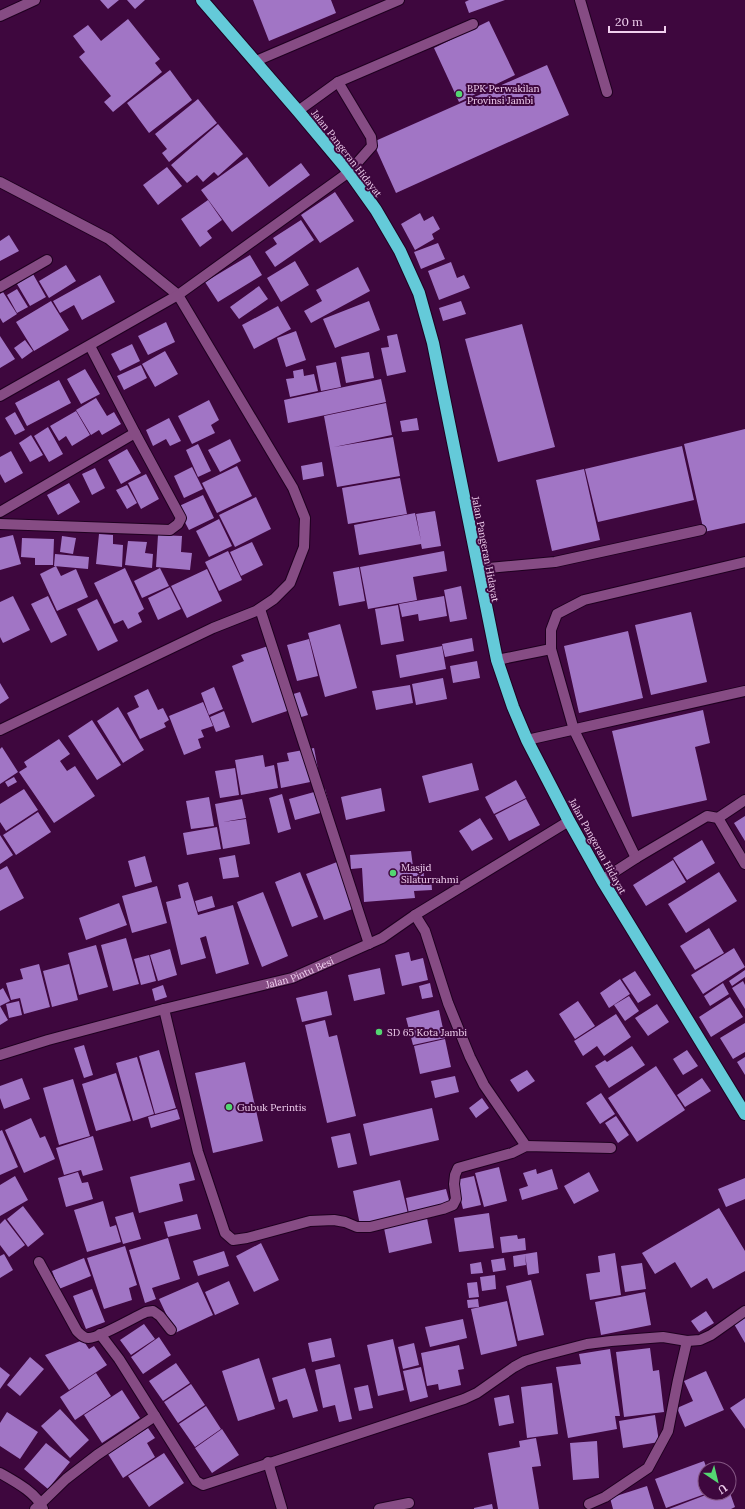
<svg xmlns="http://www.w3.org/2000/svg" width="745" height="1509" viewBox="0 0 745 1509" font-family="Lora,serif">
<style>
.building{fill:#a175c5}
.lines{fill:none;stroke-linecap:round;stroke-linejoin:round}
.minor-casing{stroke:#1f0020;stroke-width:12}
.highway-casing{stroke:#1f0020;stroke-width:14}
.minor{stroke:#864c84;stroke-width:10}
.highway{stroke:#64cad9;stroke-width:12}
.poi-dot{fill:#54d672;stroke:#3e073e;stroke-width:1.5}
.labels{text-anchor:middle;stroke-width:4;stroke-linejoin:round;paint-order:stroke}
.poi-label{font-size:10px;fill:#f0cfee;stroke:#3e073e;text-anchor:start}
.street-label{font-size:10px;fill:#f0cfee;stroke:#3e073e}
</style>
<rect width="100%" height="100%" fill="#3e073e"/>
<path class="building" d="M100,0H119L108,9Z
M127,0H145L135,9Z
M253,0H331L336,13L269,41Z
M469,0H505L469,13L465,2Z
M128,19L160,59L155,63L162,72L113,112L104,102L111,96L79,57L85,52L73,36L88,25L101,41Z
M489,21L515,75L459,102L434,48Z
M547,65L569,115L396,193L373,142Z
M170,70L192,100L149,133L127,103Z
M198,99L217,123L169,162L162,153L167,149L155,134Z
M218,124L243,154L218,176L214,172L203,182L197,175L187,183L171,165Z
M247,157L269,187L301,163L310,175L232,232L201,190Z
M167,167L182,186L158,205L143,185Z
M335,192L354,221L320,243L301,215Z
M208,200L222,220L207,231L212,238L200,247L181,219Z
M420,213L424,221L433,216L440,229L432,234L434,239L415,250L401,224Z
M301,220L314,240L275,267L265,252L277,244L273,238Z
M9,235L19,251L0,261V241Z
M438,243L445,259L421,269L414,252Z
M250,255L262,275L218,302L205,282Z
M295,261L309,285L281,302L267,278Z
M451,262L457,278L464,275L470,288L439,300L428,271Z
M66,265L76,281L49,298L39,281Z
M358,267L370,291L311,323L304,311L322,301L316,290Z
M33,274L46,297L30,306L17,284Z
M100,275L115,302L82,320L74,305L60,313L53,301Z
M259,286L268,299L239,319L230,307Z
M17,289L28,307L17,313L7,295Z
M3,292L17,314L3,323L0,318V294Z
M51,301L69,330L34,351L16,322Z
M369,301L380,330L335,348L323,319Z
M461,301L466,314L443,321L439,308Z
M278,306L291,329L254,349L242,325Z
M166,322L175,342L148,355L138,336Z
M522,324L555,447L498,462L465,339Z
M296,331L306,360L286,367L277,338Z
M397,334L406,372L387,376L381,348L389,347L387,336Z
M0,336L15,359L0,368Z
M25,340L33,351L22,359L14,348Z
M132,344L140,361L120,371L111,354Z
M165,351L178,374L155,387L142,364Z
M369,352L374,378L346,383L341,357Z
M336,362L341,387L321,391L316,366Z
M141,365L147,378L124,390L117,376Z
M85,369L100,394L81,404L67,379Z
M303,369L304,376L314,374L318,391L290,397L286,379L294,378L293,371Z
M381,379L386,402L288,423L284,400Z
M59,380L71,403L27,426L15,403Z
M96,398L107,416L114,412L121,424L102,435L99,430L91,435L76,410Z
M209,400L219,420L211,425L215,433L192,444L178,416Z
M386,403L392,435L334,447L393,437L400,476L337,487L324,416Z
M76,411L90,435L72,446L66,436L59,441L50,426Z
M15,412L25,430L15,435L5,418Z
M169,418L181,441L170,446L166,439L153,446L146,430Z
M417,418L419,430L402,432L400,421Z
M48,427L63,454L49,462L34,436Z
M745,429V523L704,532L684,444Z
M31,435L43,455L30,462L19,443Z
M230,439L241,461L220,472L208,450Z
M198,444L211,471L198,477L186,450Z
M682,446L694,500L598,522L585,469Z
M127,449L141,473L121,484L108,460Z
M11,451L23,473L5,483L0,474V457Z
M322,462L324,476L303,480L301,466Z
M237,466L252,496L217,513L202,483Z
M192,467L203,489L184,498L174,476Z
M95,468L105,488L92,495L82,474Z
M584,469L600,540L552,551L536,480Z
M146,474L159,499L141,509L128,483Z
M400,478L407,514L348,524L342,488Z
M69,483L80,502L58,515L47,495Z
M127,485L137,503L127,509L116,490Z
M203,495L214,518L189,530L177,507Z
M256,497L271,529L235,547L219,515Z
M435,511L441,546L422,549L421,544L359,555L354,525L415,513L421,541L416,514Z
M219,519L232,546L209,557L196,531Z
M99,534L113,535V544L123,545L122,567L96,564Z
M13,535L21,564L0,570V538Z
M158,535L182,536L181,552L192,553L190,570L156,567Z
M62,536L76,538L73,554L60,552Z
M22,538L54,539L53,565H35V558L21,557Z
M128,541L147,542L145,553L153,554L152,568L125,565Z
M252,542L263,565L241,576L230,552Z
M228,551L242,580L219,591L205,562Z
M444,551L447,571L413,577L417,600L368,609L360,567Z
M55,554L89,557L88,569L54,566Z
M56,566L61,576L76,569L88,597L57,611L40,574Z
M359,567L365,601L339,606L333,572Z
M125,568L144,609L138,613L142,622L128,629L123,620L114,624L94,583Z
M160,568L169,586L142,598L134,581Z
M207,569L222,601L187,618L171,586Z
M461,586L467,619L450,622L444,590Z
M170,587L181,609L158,620L148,598Z
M13,596L30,630L3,643L0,637V602Z
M48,596L67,635L51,643L31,604Z
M444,596L447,616L419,621L418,614L402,617L399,604Z
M97,599L118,641L98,651L77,609Z
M398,605L404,641L381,645L375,609Z
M691,612L707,682L651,695L635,625Z
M340,624L357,688L325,697L308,633Z
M628,631L643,698L579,713L564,646Z
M472,638L474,651L445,657L442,644Z
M309,639L318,676L297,681L287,645Z
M271,645L293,709L252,723L232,666L244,661L241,655Z
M442,646L446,669L400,678L396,655Z
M477,661L480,678L453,683L450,666Z
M443,678L447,699L416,705L412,684Z
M0,683L9,698L0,704Z
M410,685L413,703L376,710L372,691Z
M214,687L223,709L209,715L201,693Z
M148,689L158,710L163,708L169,720L164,723L166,727L140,739L127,713L139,707L134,696Z
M300,692L308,715L298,718L290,695Z
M203,702L213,726L201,730L204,737L198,739L201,748L184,755L169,716Z
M118,707L144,750L123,763L97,721Z
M703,710L710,743L695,747L707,800L632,817L612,731Z
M224,711L230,727L216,732L210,717Z
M92,720L121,765L97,780L68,736Z
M59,739L70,754L60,761L67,771L75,766L95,796L54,823L19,772L27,767L24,762Z
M2,747L18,772L0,784V749Z
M314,748L320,780L281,788L277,763L289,761L287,753Z
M263,755L265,767L274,765L278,788L241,795L235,760Z
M472,763L479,790L429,803L422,776Z
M235,768L239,795L220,798L215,771Z
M14,777L17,782L8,787L5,782Z
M516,780L526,798L494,814L485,797Z
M381,788L385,811L346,820L341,797Z
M24,789L38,810L6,831L0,822V804Z
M325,789L331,810L295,820L289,799Z
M282,794L291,829L278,833L269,798Z
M209,797L214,826L191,829L186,801Z
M242,799L246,818L223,822L246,819L250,844L223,849L215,804Z
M526,799L540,825L509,841L495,815Z
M38,812L51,832L16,855L3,835Z
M745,816V841L734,823Z
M480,818L493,839L472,851L459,831Z
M217,827L221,849L187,855L183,833Z
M0,835L13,855L0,864Z
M702,840L715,863L687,880L673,858Z
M411,851L413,867H423L424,877H431L432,890L414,891L415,898L364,902L362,868L351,869L350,855Z
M235,855L239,877L223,879L219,858Z
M145,856L152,882L135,887L128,861Z
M673,860L686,882L646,906L633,885Z
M337,862L355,908L324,920L306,874Z
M7,866L24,898L0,911V870Z
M300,872L318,917L292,927L275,882Z
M719,872L737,901L686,933L668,904Z
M188,882L198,915L233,905L249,964L216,974L206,936L200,938L206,958L181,965L166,902L181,898L178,885Z
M157,886L167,923L132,933L122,896Z
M263,892L288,956L262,967L237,902Z
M212,896L215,907L198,912L195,901Z
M119,903L127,925L86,940L79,918Z
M709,928L724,953L695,970L680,946Z
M126,938L139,984L113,991L101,945Z
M96,945L108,987L79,995L68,953Z
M734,948L745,967L703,994L691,975Z
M170,949L177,975L158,981L150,955Z
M409,952L411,961L423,958L428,980L402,986L395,955Z
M149,955L156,981L141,985L134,959Z
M39,964L50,1007L24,1014L20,998L11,1000L6,983L23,979L20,969Z
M69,964L78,1000L52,1007L43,971Z
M380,968L385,994L354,1001L348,975Z
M745,970V977L732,986L729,981Z
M635,971L651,995L638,1003L622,979Z
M620,979L630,994L609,1008L600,993Z
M743,981L745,985V1009L732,988Z
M430,983L433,997L422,999L419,986Z
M723,983L729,994L710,1006L704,996Z
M163,985L167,997L155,1001L152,989Z
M3,988L10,1001L0,1006V990Z
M327,991L332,1015L302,1022L296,998Z
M629,996L639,1011L625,1021L614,1005Z
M730,997L743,1017L711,1037L699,1017Z
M19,1001L22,1015L9,1018L6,1004Z
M578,1001L595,1026L575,1039L559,1014Z
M657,1004L669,1022L648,1036L635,1018Z
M0,1006L8,1020L0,1025Z
M439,1010L445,1038L413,1045L406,1018Z
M616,1014L631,1037L604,1056L597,1046L583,1056L574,1041Z
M325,1020L329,1037L337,1035L356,1116L327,1123L305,1025Z
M745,1023V1052L733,1059L720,1038Z
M445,1039L451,1067L420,1074L414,1046Z
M84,1045L93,1075L84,1078L74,1048Z
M632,1046L645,1065L609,1088L595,1066L605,1060L607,1062Z
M159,1050L176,1108L155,1114L139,1056Z
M687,1050L698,1066L683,1075L673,1059Z
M137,1057L154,1114L133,1121L116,1063Z
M745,1057V1075L737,1062Z
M245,1062L263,1141L213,1153L195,1073Z
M656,1066L685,1110L637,1142L608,1098Z
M527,1070L535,1081L518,1092L510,1080Z
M116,1073L131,1121L96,1131L82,1084Z
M455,1076L459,1092L435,1098L431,1081Z
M22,1078L30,1099L4,1109L0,1098V1086Z
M702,1078L711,1091L685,1107L677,1095Z
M73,1079L90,1136L59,1145L43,1088Z
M601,1093L615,1114L600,1124L586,1103Z
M482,1098L489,1108L476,1118L469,1108Z
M432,1108L439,1140L370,1156L363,1124Z
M177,1109L180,1119L151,1128L148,1117Z
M616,1116L629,1135L618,1143L605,1123Z
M31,1118L40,1138L45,1136L55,1159L24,1173L5,1130Z
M2,1130L18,1167L0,1175V1131Z
M350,1133L357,1164L338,1168L331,1137Z
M93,1136L103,1170L83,1176L81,1170L64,1175L56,1148Z
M190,1162L195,1180L179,1184L183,1201L139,1213L130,1177Z
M499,1167L507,1201L484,1207L475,1173Z
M536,1169L537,1174L552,1169L558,1189L522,1200L519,1189L528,1186L523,1173Z
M78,1172L82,1183L88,1182L93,1199L66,1207L58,1178Z
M589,1172L599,1191L574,1204L564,1186Z
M15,1176L28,1200L0,1216V1185Z
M474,1176L481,1205L463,1209L456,1180Z
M745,1178V1199L726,1207L718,1189Z
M400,1180L408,1214L360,1225L353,1191Z
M446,1189L450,1204L409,1214L406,1198Z
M103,1201L110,1227L116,1225L121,1242L87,1252L74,1210Z
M23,1206L44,1234L28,1247L7,1219Z
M719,1208L745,1251V1271L713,1289L707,1278L691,1288L675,1262L655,1274L642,1253Z
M133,1212L141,1239L123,1244L115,1217Z
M489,1213L494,1248L459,1252L454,1218Z
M197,1214L201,1229L168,1237L164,1222Z
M427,1218L432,1243L389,1253L384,1228Z
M5,1219L25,1245L9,1257L0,1245V1224Z
M517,1235L518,1239L525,1238L526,1250L502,1253L500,1237Z
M168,1238L180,1279L152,1288L156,1299L145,1303L129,1250Z
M261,1243L279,1280L254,1292L236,1256Z
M125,1246L137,1285L129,1288L132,1300L104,1309L87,1258Z
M224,1251L229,1266L198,1276L193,1261Z
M537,1252L539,1273L528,1275L525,1254Z
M615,1253L621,1295L590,1300L586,1274L600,1272L598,1256Z
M4,1254L13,1270L0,1278V1256Z
M525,1254L526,1265L514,1267L513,1256Z
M84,1258L91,1276L59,1289L52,1271Z
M504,1258L506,1270L493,1272L491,1260Z
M481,1262L483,1273L471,1274L470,1264Z
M642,1263L646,1289L625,1292L621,1266Z
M495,1275L496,1289L482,1291L480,1277Z
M531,1280L544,1335L518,1341L506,1286Z
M229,1281L239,1304L215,1315L205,1292Z
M198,1282L213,1315L175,1333L159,1299Z
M477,1282L479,1297L469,1298L467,1283Z
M92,1289L105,1322L86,1329L73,1296Z
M645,1292L651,1325L601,1335L595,1302Z
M478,1299L479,1307L468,1308L467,1300Z
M507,1301L517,1346L481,1355L471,1309Z
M706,1311L714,1323L699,1332L691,1321Z
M745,1318V1343L734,1324Z
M463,1319L467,1338L430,1347L425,1327Z
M144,1324L155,1339L131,1355L120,1340Z
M159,1337L171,1355L143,1374L131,1357Z
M331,1338L335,1357L312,1362L308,1343Z
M393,1339L404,1390L378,1396L367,1345Z
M83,1340L89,1349L94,1346L107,1365L69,1390L45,1355Z
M414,1343L419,1365L403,1369L398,1347Z
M459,1345L464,1369L458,1370L461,1385L439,1390L438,1384L427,1386L421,1353Z
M650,1348L653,1371L659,1370L664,1412L624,1417L616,1352Z
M610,1349L620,1416H615L617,1429L568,1438L556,1367L581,1364L579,1354Z
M30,1357L44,1369L20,1396L7,1385Z
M259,1358L275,1409L238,1421L222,1371Z
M176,1363L190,1383L163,1401L149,1381Z
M340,1364L352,1419L339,1422L335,1405L323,1408L315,1370Z
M0,1367L10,1375L0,1389Z
M421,1367L428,1397L410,1402L403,1371Z
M305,1368L318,1411L293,1418L287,1399L279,1402L272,1378Z
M706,1371L724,1410L685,1427L677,1408L693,1401L684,1381Z
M96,1373L111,1396L75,1420L60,1397Z
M552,1383L558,1434L527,1438L521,1387Z
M191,1384L205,1405L178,1423L164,1402Z
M368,1385L373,1408L359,1411L354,1388Z
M122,1390L140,1418L102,1443L84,1415Z
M509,1395L514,1423L499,1426L494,1398Z
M745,1398V1429L730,1408Z
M206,1406L221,1429L195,1447L179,1424Z
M60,1409L89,1440L70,1458L41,1426Z
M7,1412L38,1432L20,1459L0,1446V1423Z
M655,1415L659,1442L623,1448L619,1421Z
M148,1428L155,1438L147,1443L155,1457L123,1478L108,1454Z
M222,1429L239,1455L212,1473L195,1448Z
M536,1438L541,1466L532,1467L539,1509H498L488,1453L520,1447L519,1441Z
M597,1441L599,1478L573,1480L570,1443Z
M46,1443L70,1462L48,1489L24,1469Z
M164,1453L184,1483L149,1507L128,1476Z
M704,1461L707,1469H705V1494L666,1508L655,1479Z
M647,1486L654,1509H613L610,1498Z
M711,1493H730L735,1507L731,1509H669Z
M492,1504L493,1509H474V1508Z"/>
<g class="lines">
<g class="minor-casing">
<g id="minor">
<path d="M580,0L607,92"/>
<path d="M0,16L35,0"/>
<path d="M256,61L399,0"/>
<path d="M298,111L338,82L473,24"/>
<path d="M0,182L109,239L178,295L293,488L305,518L304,547L290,583L274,599L256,611L213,628L0,730"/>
<path d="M0,287L47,260"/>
<path d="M0,396L178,295L349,172L372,146L371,137L338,82"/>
<path d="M0,512L135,433"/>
<path d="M0,524L170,530L178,524L181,518L135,433L90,346"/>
<path d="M478,569L555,562L701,530"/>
<path d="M260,609L369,944"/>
<path d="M497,660L551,649"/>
<path d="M527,740L745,691"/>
<path d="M718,818L745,864"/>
<path d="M636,858L574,730L551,649V630L557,614L584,600L745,562"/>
<path d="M602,880L636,858L707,816L718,818L745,800"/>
<path d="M415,915L425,931L448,1003L470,1057L484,1085L526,1146"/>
<path d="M164,1009L198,1152L225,1233L233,1240L247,1238L310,1221L334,1220L345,1222L357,1227H370L443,1209L453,1205L456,1199L454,1184L455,1175L458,1168L512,1153L526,1146L611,1148"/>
<path id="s1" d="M0,1055L48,1040L164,1009L292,978L382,938L415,915L569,821"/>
<path d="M39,1262L77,1331C80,1334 83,1338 88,1338C97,1339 135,1317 146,1312L153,1311L160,1316L171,1330"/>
<path d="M100,1334L119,1359L196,1481L203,1485L464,1399L477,1393L514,1367L525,1361L541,1356L587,1344L611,1341L663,1337L687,1341L700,1340L711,1335L745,1311"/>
<path d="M268,1462L282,1509"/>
<path d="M0,1473C14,1481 37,1493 43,1509"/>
<path d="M589,1504L605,1497L648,1468L668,1431L678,1380L687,1341"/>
<path d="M35,1509L66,1479L97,1455L155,1416"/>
<path d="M379,1509L409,1503"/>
</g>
</g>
<g class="highway-casing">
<path id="highway" d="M202,0L298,111L349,172L376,210L400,251L419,293L433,343L497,660L513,707L527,740L569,821L602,880L745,1114"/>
</g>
<use href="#minor" class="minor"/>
<use href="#highway" class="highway"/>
</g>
<g class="poi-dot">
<circle cx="459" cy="94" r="4"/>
<circle cx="393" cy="873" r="4"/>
<circle cx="379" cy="1032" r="4"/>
<circle cx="229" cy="1107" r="4"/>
</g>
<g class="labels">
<g class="poi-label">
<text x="467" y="92">BPK Perwakilan<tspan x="467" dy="12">Provinsi Jambi</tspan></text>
<text x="401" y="871">Masjid<tspan x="401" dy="12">Silaturrahmi</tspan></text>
<text x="387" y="1036">SD 65 Kota Jambi</text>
<text x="237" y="1111">Gubuk Perintis</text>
</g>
<g class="street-label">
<text transform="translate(347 153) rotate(52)" y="4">Jalan Pangeran Hidayat</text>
<text transform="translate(486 549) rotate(79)" y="4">Jalan Pangeran Hidayat</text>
<text transform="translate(598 846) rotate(61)" y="4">Jalan Pangeran Hidayat</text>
<text dy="4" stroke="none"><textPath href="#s1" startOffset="311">Jalan Pintu Besi</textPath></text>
</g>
</g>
<g transform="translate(717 1481) rotate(145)"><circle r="19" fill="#3e073e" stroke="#855784"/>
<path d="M0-3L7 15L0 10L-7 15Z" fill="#54d672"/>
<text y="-6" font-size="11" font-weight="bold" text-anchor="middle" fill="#f0cfee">U</text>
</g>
<path d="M609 26v6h56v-6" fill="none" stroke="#f0cfee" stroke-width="2"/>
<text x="615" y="26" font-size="12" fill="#f0cfee" stroke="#3e073e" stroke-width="3" paint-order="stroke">20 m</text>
</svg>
